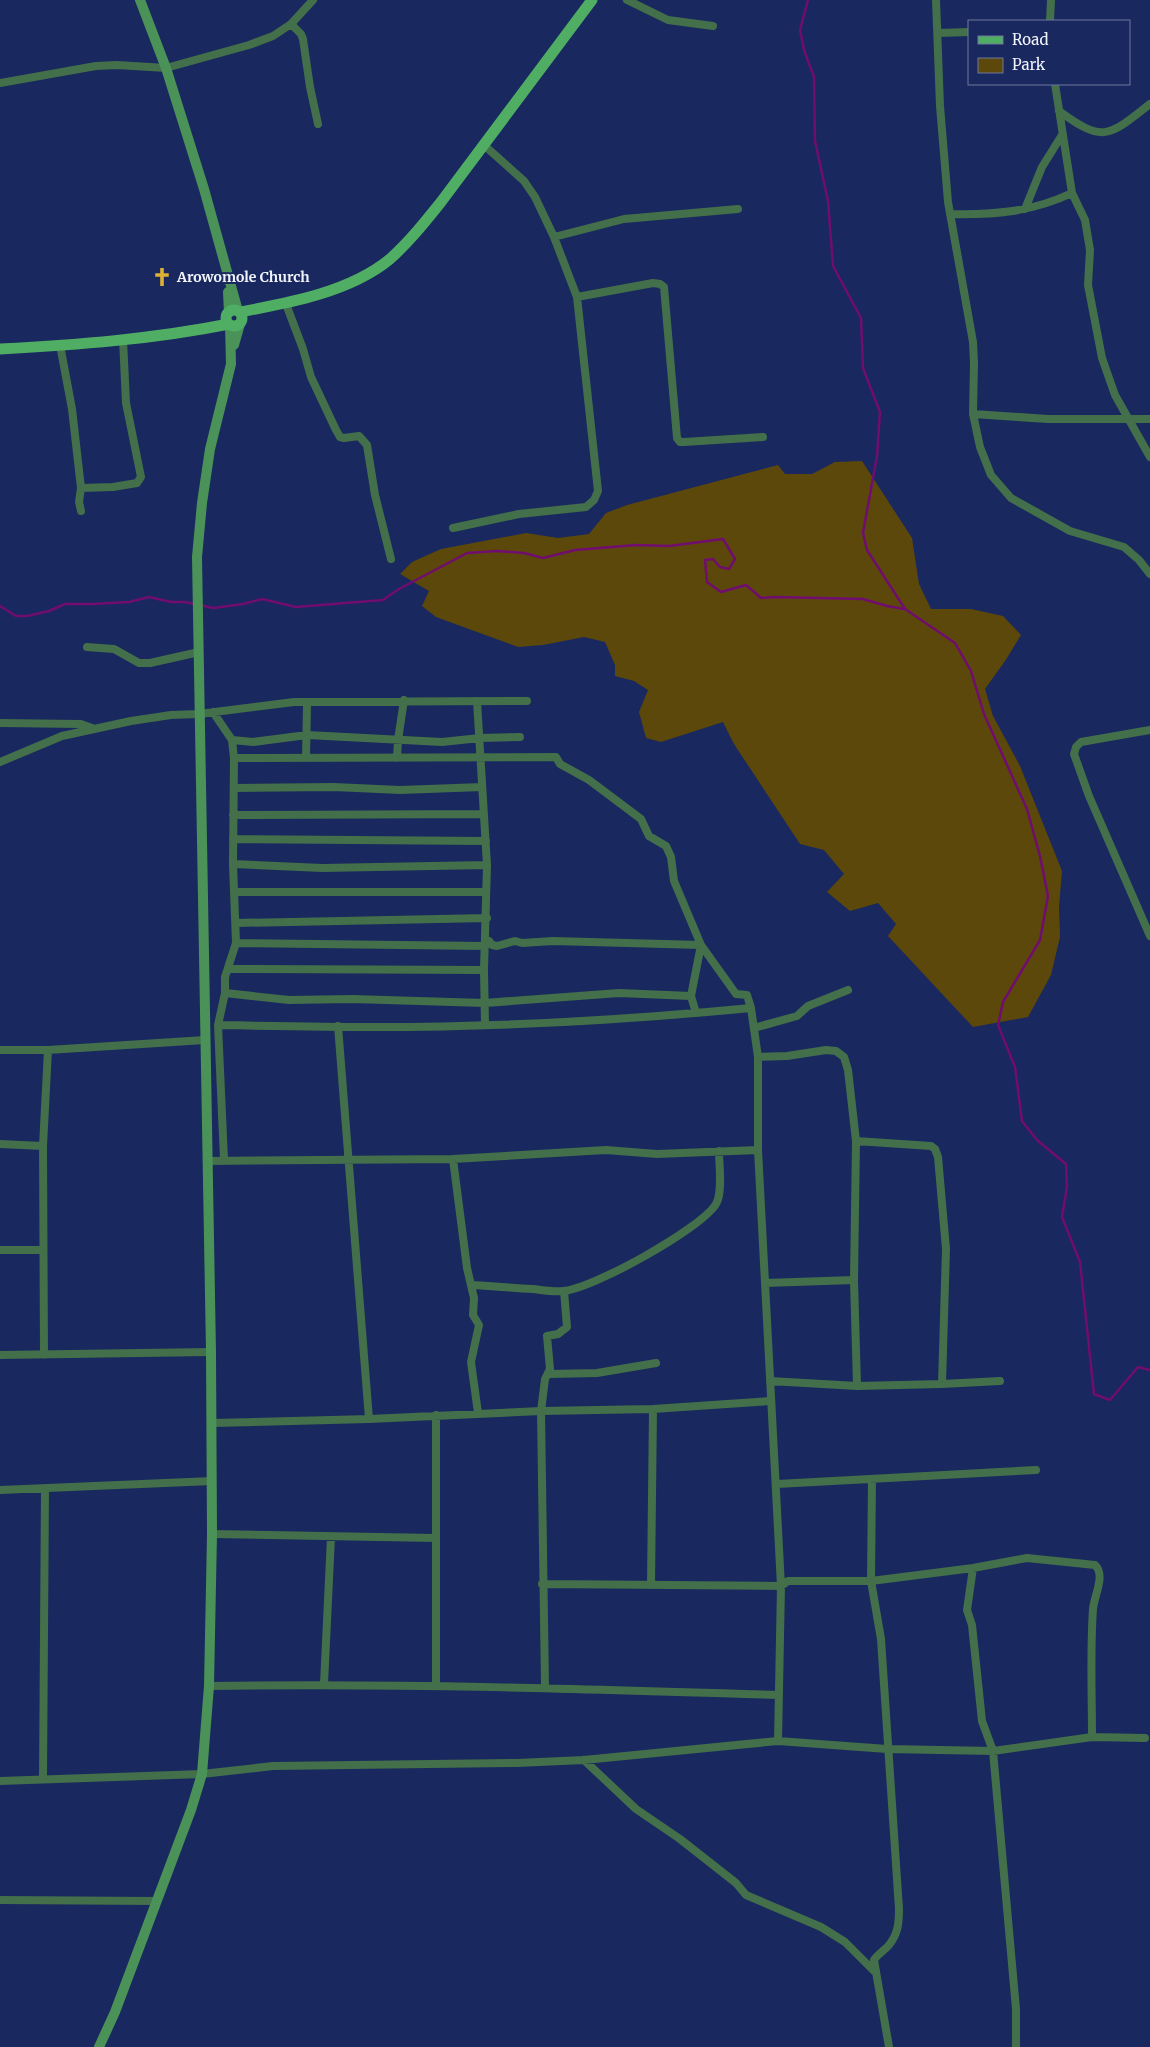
<svg xmlns="http://www.w3.org/2000/svg" width="1150" height="2047" viewBox="0 0 1150 2047" font-family="Merriweather,serif">
<style>
.green{fill:#5c480b}
.lines{fill:none;stroke-linecap:round;stroke-linejoin:round}
.stream{stroke:#700d6f;stroke-width:2.5}
.minor{stroke:#436f4a;stroke-width:8}
.secondary{stroke:#4b9258;stroke-width:10}
.primary{stroke:#4fae63;stroke-width:11}
.labels{text-anchor:middle;stroke-width:4;stroke-linejoin:round;paint-order:stroke}
.poi-label{font-size:14px;font-weight:bold;fill:#f1f3fa;stroke:#19285e;text-anchor:start}
</style>
<rect width="100%" height="100%" fill="#19285e"/>
<path class="green" d="M862,461L912,538L919,584L931,609H971L1003,616L1021,635L1005,661L985,689L993,716L1020,766L1062,871L1059,907L1060,937L1051,975L1028,1017L973,1027L888,936L896,924L878,903L850,911L827,892L844,874L824,850L800,844L734,744L723,722L661,742L646,738L639,712L648,690L634,681L615,676V665L605,642L584,637L543,645L518,647L436,617L422,606L429,591L400,574L412,562L441,549L526,533L558,538L589,534L606,513L627,505L778,465L785,474H812L835,462Z"/>
<g class="lines">
<path class="stream" d="M808,0L800,30L804,50L814,77L815,141L828,201L833,266L861,318L863,368L880,412L877,456L863,533L867,550L905,609L955,643L971,671L984,714L1027,809L1040,856L1048,896L1040,940L1003,1002L998,1025L1015,1067L1022,1121L1037,1140L1066,1164L1067,1187L1062,1217L1080,1262L1094,1394L1110,1400L1138,1367L1150,1370
M200,605L213,608L243,604L262,599L296,607L383,600L399,589L467,553L497,551L524,553L543,558L575,550L636,545L669,546L723,539L735,559L729,569L720,567L713,559L705,560L707,582L721,592L746,585L761,598L774,597L863,599L887,606L904,609
M0,606L16,616H27L49,611L65,604H92L129,602L149,597L171,602H185L194,604"/>
<path class="minor" d="M627,0L668,20L713,26
M936,0L940,106L948,202L973,342L974,363L973,414L980,447L991,475L1011,498L1070,531L1124,547L1139,560L1150,574
M1050,21L1051,0
M291,24L301,34L303,39L310,87L318,124
M938,33L969,32
M0,83L96,66L117,65L166,68L249,45L273,36L291,24L313,0
M1055,84L1072,193L1085,220L1090,250L1088,285L1102,358L1115,395L1150,457
M1059,111C1104,144 1109,136 1150,104
M1025,209L1042,167L1062,135
M950,214C994,215 1032,212 1072,193
M554,237L624,219L738,209
M577,297L653,283L660,284L664,287L677,438L680,442H684L763,437
M286,304L303,349L311,377L336,430L340,437L344,438L359,436L367,445L375,495L391,559
M60,345L72,409L81,488L79,502L81,511
M973,414L1048,419H1150
M81,488L113,487L137,483L141,477L126,403L123,339
M453,528L519,514L586,507L594,500L598,491L577,297L554,237L535,197L524,181L485,146
M87,647L114,649L139,663H150L199,652
M477,701L487,865L484,970L485,1025
M213,712L232,740L234,758L233,864L236,943L225,977V993L218,1025L224,1159
M0,723L81,724L92,728
M1150,730L1081,742L1076,747L1074,754L1089,796L1150,936
M232,740L253,742L307,735L442,742L480,738L520,737
M234,758L556,757L560,764L589,780L641,819L649,836L666,846L671,857L674,881L701,945L691,996L696,1013
M306,758L307,704
M397,758L398,740L404,700
M0,762L62,736L131,721L171,715L199,714L294,702L527,701
M234,788L334,787L400,790L482,787
M233,815L484,814
M233,839L486,841
M233,864L322,868L487,865
M234,892H486
M236,923L487,918
M236,943L485,946L489,941L492,945L497,946L515,941L522,943L553,941L701,945L736,994L747,995L751,1008L758,1057V1150L781,1586L778,1741
M228,969L484,970
M225,993L289,1000L352,999L485,1003L619,993L691,996
M218,1025C271,1026 324,1027 377,1027C502,1027 627,1020 751,1008
M338,1026L369,1419
M754,1028L797,1016L808,1006L848,990
M0,1050H48L205,1040
M758,1057L787,1056L826,1050L836,1051L844,1057L848,1070L856,1141L854,1280L857,1386
M856,1141L931,1146L935,1149L938,1157L946,1249L942,1384
M0,1144L43,1146
M453,1159L467,1268L474,1298L473,1315L479,1325L471,1362L478,1413
M207,1161L453,1159L606,1150L657,1154L758,1150
M0,1250H42
M765,1283L854,1280
M472,1285C492,1286 512,1288 533,1289C542,1290 553,1292 563,1291C592,1289 701,1229 716,1204C723,1193 719,1164 719,1151
M0,1355L211,1352
M44,1355L43,1146L48,1050
M549,1374L597,1373L656,1363
M770,1381L857,1386L942,1384L1000,1381
M436,1415V1686
M212,1423L369,1419L541,1411L653,1409L771,1401
M872,1479L871,1581L881,1639L899,1909C899,1923 898,1934 889,1945C884,1951 878,1954 874,1960L889,2047
M777,1484L1036,1470
M0,1490L212,1481
M212,1534L435,1538
M973,1568L967,1610L972,1625L982,1721L993,1751L1016,2009V2047
M542,1584L781,1586L788,1581H871L973,1568L1027,1558L1095,1565C1106,1575 1094,1596 1093,1609C1090,1651 1092,1695 1092,1737
M651,1584L653,1409
M324,1684L331,1537
M209,1686C399,1683 589,1689 779,1695
M545,1687L541,1411L545,1379L550,1369L547,1336L558,1334L567,1327L564,1291
M584,1760L636,1809L680,1839L736,1883L746,1895L821,1927L845,1942L875,1972
M43,1779L45,1489
M0,1781L202,1774L273,1766L517,1763L584,1760L778,1741L887,1749L993,1751L1092,1737L1145,1738
M0,1900L156,1901"/>
<path class="secondary" d="M140,0L166,68L204,189L238,311
M228,292L229,313
M234,345L240,324
M99,2047L115,2012L191,1810L202,1774L209,1686L212,1534L211,1352L197,557L202,503L210,449L231,364L230,325"/>
<path class="primary" d="M226 318a8 8 0 1 1 16 0a8 8 0 1 1-16 0Z
M240,312C289,303 350,292 390,259C409,242 425,222 441,202L592,0
M0,349C76,345 154,339 229,324"/>
</g>
<defs>
<g id="church-bare" transform="scale(1.5)"><path d="M-1.2-6h2.4v3.5h3.3v2.4h-3.3V6h-2.4V-.1h-3.3v-2.4h3.3Z" fill="#ddb133" stroke="#19285e" stroke-width="2.5" paint-order="stroke"/></g>
</defs>
<g fill-rule="evenodd">
<use href="#church-bare" x="162" y="277"/>
</g>
<g class="labels">
<g class="poi-label">
<text x="177" y="282">Arowomole Church</text>
</g>
</g>
<rect x="968" y="20" width="162" height="65" fill="#19285e" stroke="#6f799c"/>
<rect x="978" y="36" width="25" height="8" fill="#4fae63" stroke="#6f799c"/>
<text x="1012" y="45" font-size="15" fill="#f1f3fa">Road</text>
<rect x="978" y="58" width="25" height="15" fill="#5c480b" stroke="#6f799c"/>
<text x="1012" y="70" font-size="15" fill="#f1f3fa">Park</text>
</svg>
